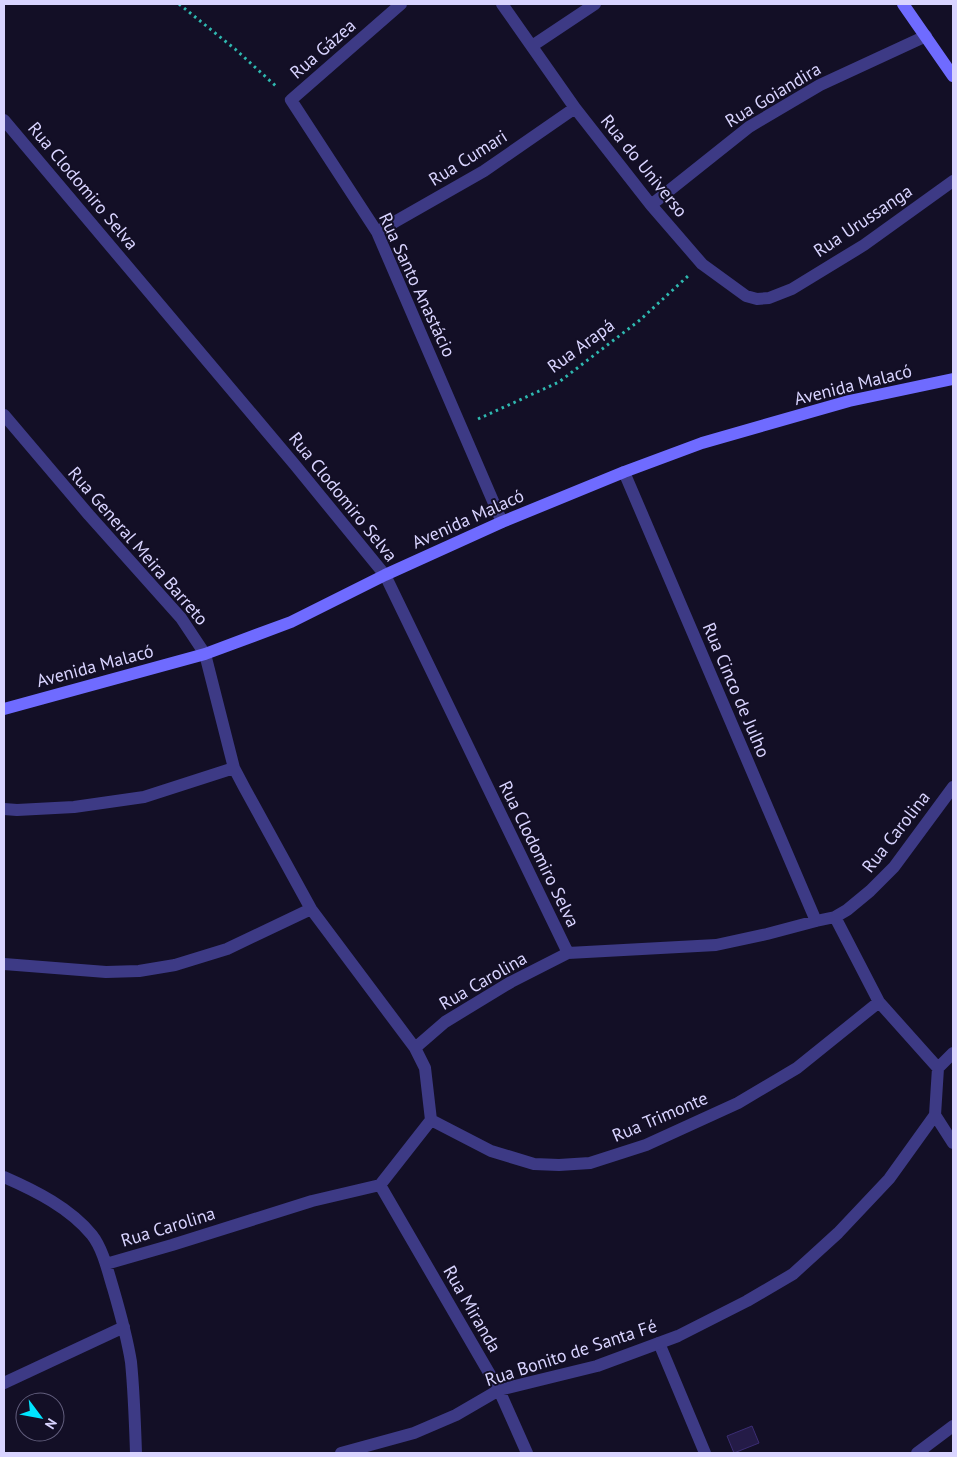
<svg xmlns="http://www.w3.org/2000/svg" width="957" height="1457" viewBox="0 0 957 1457" font-family="'PT Sans',sans-serif">
<style>
.building{fill:#241b47;stroke:#3b2d73}
.lines{fill:none;stroke-linecap:round;stroke-linejoin:round}
.path{stroke:#2fb8b0;stroke-width:3;stroke-dasharray:2.5 4;stroke-linecap:butt}
.lane{stroke:#3d3a85;stroke-width:12}
.street{stroke:#3d3a85;stroke-width:12}
.secondary{stroke:#6f6bff;stroke-width:12}
.labels{text-anchor:middle;stroke-width:4;stroke-linejoin:round;paint-order:stroke}
.street-label{font-size:18px;fill:#d9d4ff;stroke:#130f26}
</style>
<rect width="100%" height="100%" fill="#130f26"/>
<path class="building" d="M752,1426L759,1443L734,1453L727,1436Z"/>
<g class="lines">
<path class="path" d="M179,4L235,49L278,88
M478,419L559,382L640,320L688,276"/>
<path class="lane" d="M659,1343L705,1453"/>
<path class="street" d="M401,4L291,100L377,232L502,522
M502,4L575,108L651,205L702,264L746,296L757,299L769,298L792,289L864,245L953,181
M532,46L595,4
M4,120L295,465L385,575L568,953
M651,205L749,127L820,85L926,36
M377,232L484,171L575,108
M4,415L89,515L181,618L205,654L234,768L244,787L311,909L415,1048
M624,472L816,921
M4,809L17,810L74,807L144,797L234,768
M835,917L879,1002L938,1068
M4,964L106,972L139,971L175,965L227,949L311,909
M935,1115L953,1143
M431,1120L491,1151L534,1164L559,1165L590,1163L646,1145L738,1103L797,1068L879,1002
M4,1177C36,1191 70,1208 92,1235C103,1249 108,1272 113,1288C120,1312 127,1337 131,1362C134,1392 135,1423 136,1453
M380,1185L499,1390L527,1453
M106,1264L172,1245L312,1201L380,1185L431,1120L425,1068L415,1048L445,1022L511,982L568,953L716,945L767,934L816,921L835,917L847,910L870,891L894,867L953,787
M4,1383L124,1327
M341,1453L414,1433L456,1415L499,1390L597,1366L678,1336L747,1301L793,1274L838,1233L889,1179L935,1115L938,1068L953,1053
M917,1453L953,1426"/>
<path class="secondary" d="M903,4L953,76
M4,709L205,654L291,622L385,575L502,522L624,472L702,443L849,401L953,379"/>
</g>
<g class="labels">
<g class="street-label">
<text transform="translate(323 49) rotate(-41)" y="6">Rua Gázea</text>
<text transform="translate(773 95) rotate(-31)" y="6">Rua Goiandira</text>
<text transform="translate(468 158) rotate(-32)" y="6">Rua Cumari</text>
<text transform="translate(644 166) rotate(51)" y="6">Rua do Universo</text>
<text transform="translate(83 186) rotate(50)" y="6">Rua Clodomiro Selva</text>
<text transform="translate(863 221) rotate(-34)" y="6">Rua Urussanga</text>
<text transform="translate(417 285) rotate(65)" y="6">Rua Santo Anastácio</text>
<text transform="translate(581 346) rotate(-36)" y="6">Rua Arapá</text>
<text transform="translate(853 385) rotate(-14)" y="6">Avenida Malacó</text>
<text transform="translate(343 497) rotate(51)" y="6">Rua Clodomiro Selva</text>
<text transform="translate(468 519) rotate(-24)" y="6">Avenida Malacó</text>
<text transform="translate(138 546) rotate(49)" y="6">Rua General Meira Barreto</text>
<text transform="translate(95 666) rotate(-15)" y="6">Avenida Malacó</text>
<text transform="translate(736 690) rotate(67)" y="6">Rua Cinco de Julho</text>
<text transform="translate(896 832) rotate(-52)" y="6">Rua Carolina</text>
<text transform="translate(539 854) rotate(64)" y="6">Rua Clodomiro Selva</text>
<text transform="translate(483 981) rotate(-30)" y="6">Rua Carolina</text>
<text transform="translate(660 1117) rotate(-23)" y="6">Rua Trimonte</text>
<text transform="translate(168 1227) rotate(-17)" y="6">Rua Carolina</text>
<text transform="translate(472 1309) rotate(60)" y="6">Rua Miranda</text>
<text transform="translate(571 1353) rotate(-18)" y="6">Rua Bonito de Santa Fé</text>
</g>
</g>
<rect width="957" height="1457" fill="none" stroke="#d9d4ff" stroke-width="10"/>
<g transform="translate(40 1417) rotate(122)"><circle r="24" fill="#130f26" stroke="#625e7d"/>
<path d="M0-4L9 19L0 12L-9 19Z" fill="#00e5ff"/>
<text y="-8" font-size="14" font-weight="bold" text-anchor="middle" fill="#d9d4ff">N</text>
</g>
</svg>
